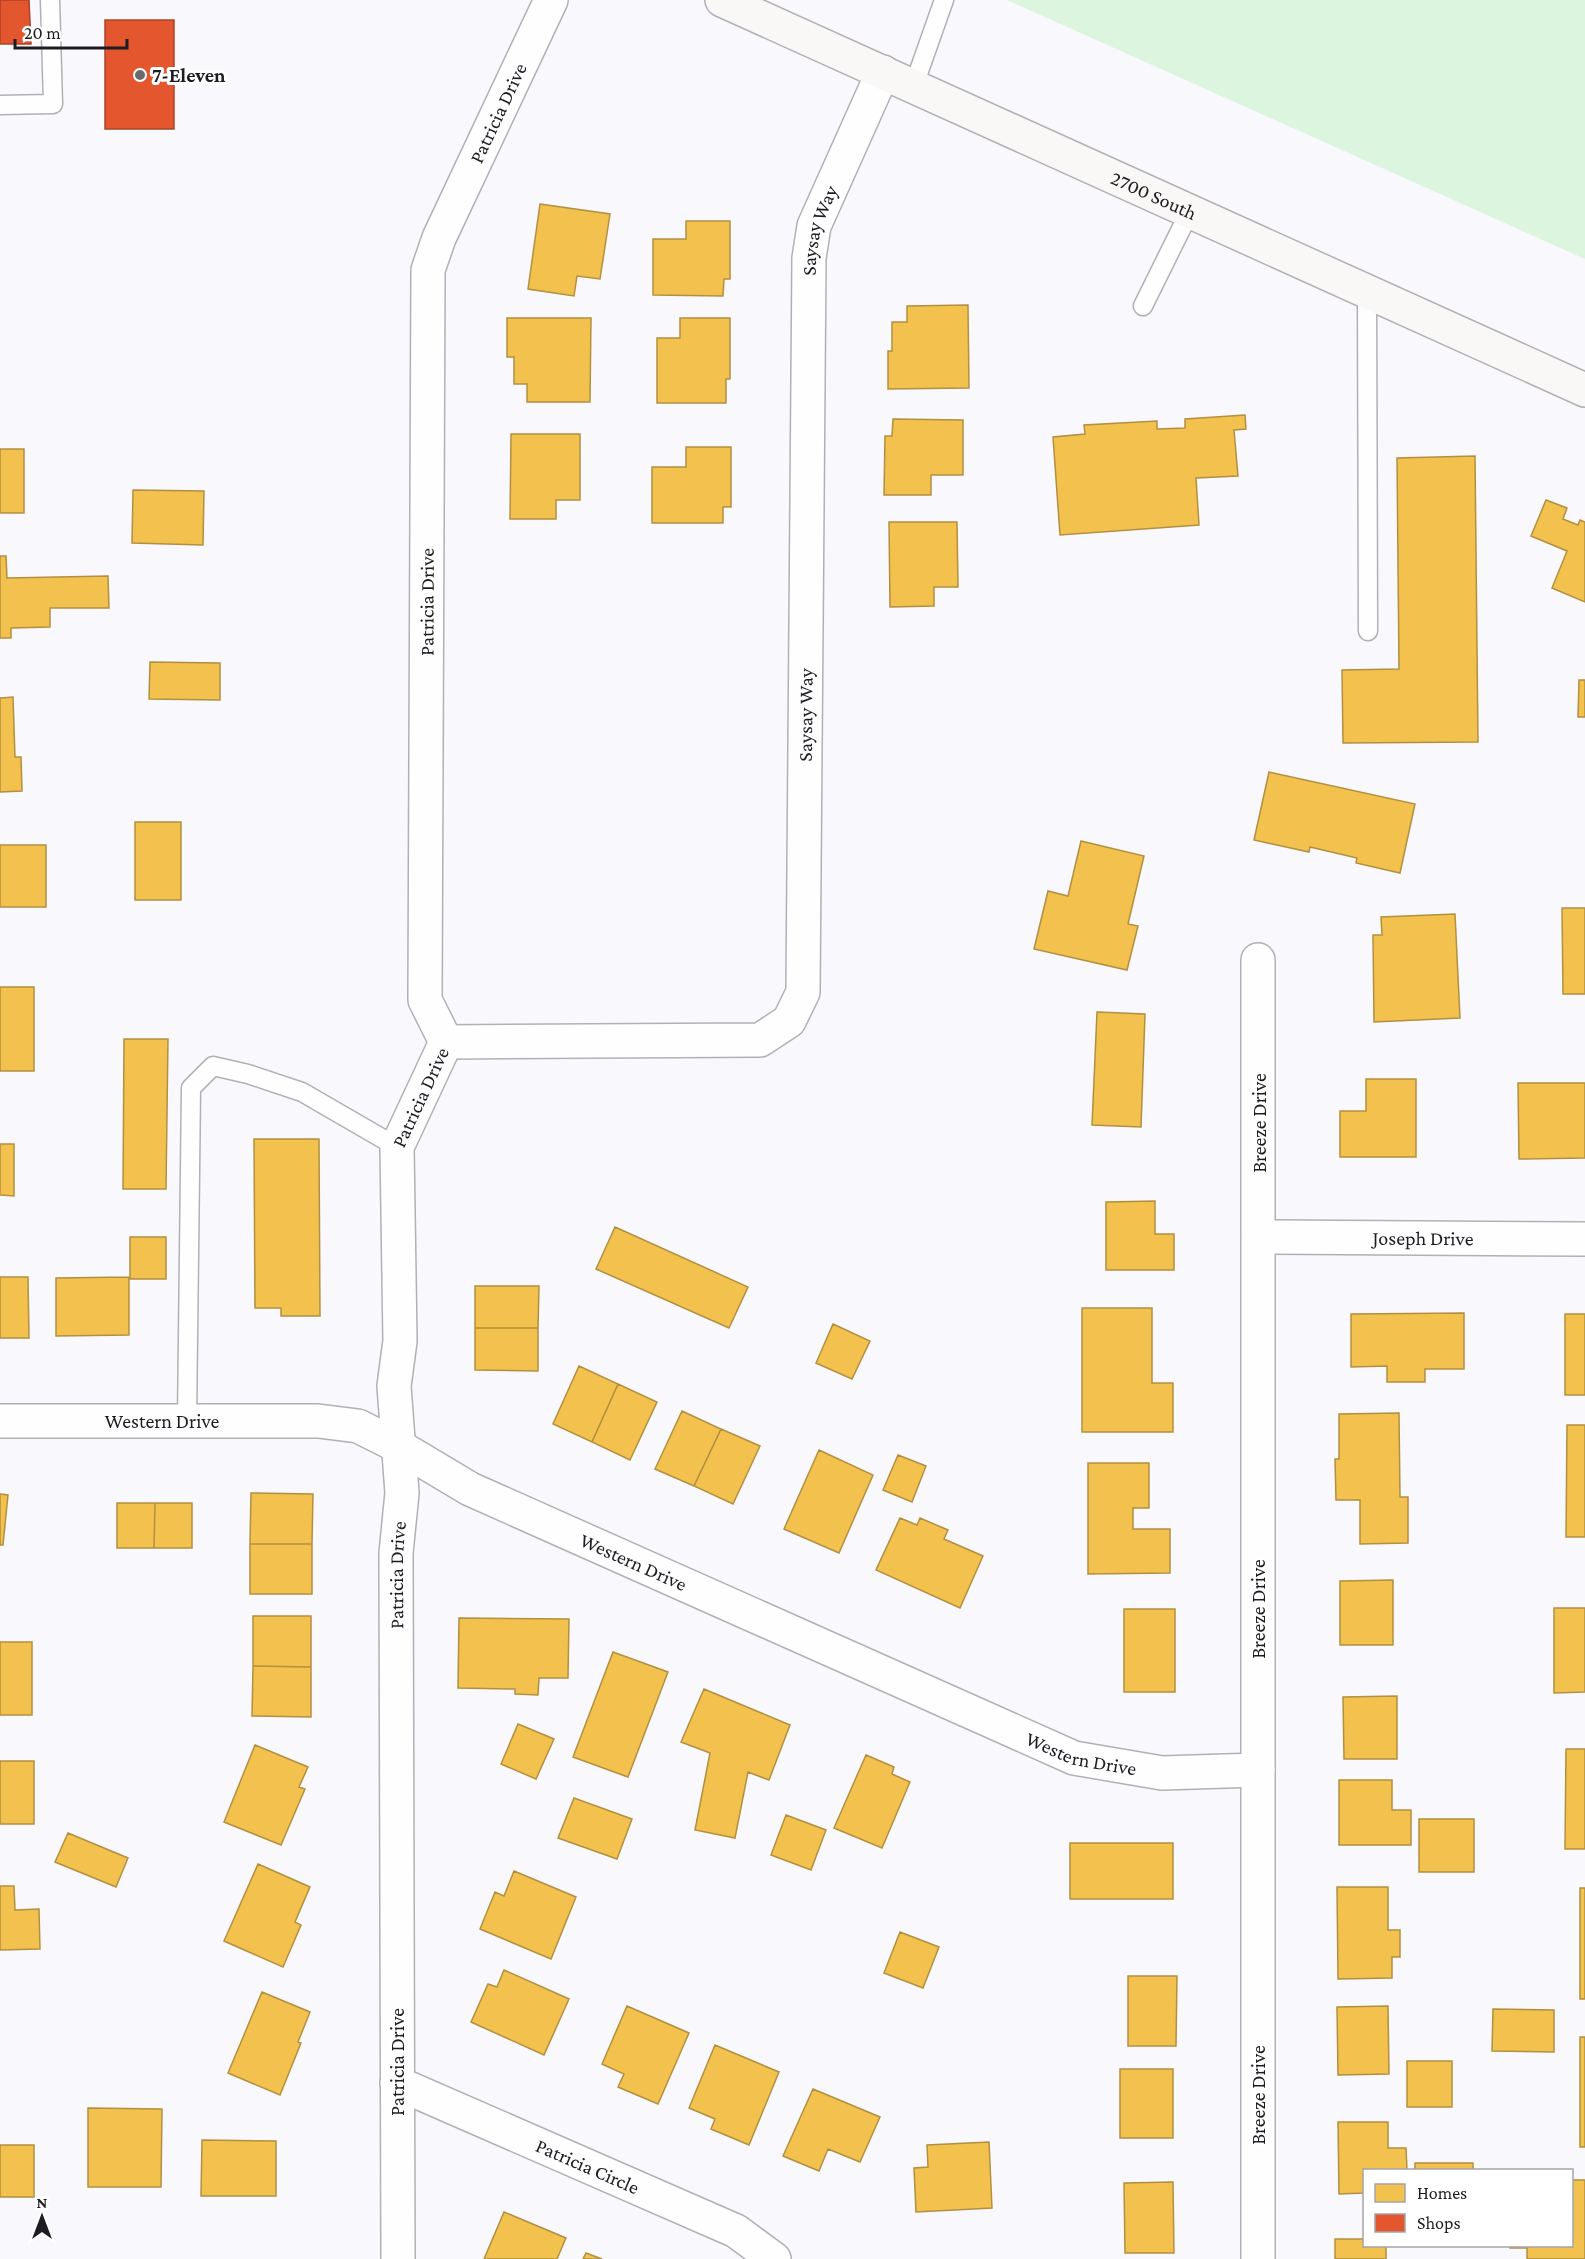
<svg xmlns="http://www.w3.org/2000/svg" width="1585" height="2259" viewBox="0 0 1585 2259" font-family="'Crimson Pro',serif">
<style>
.green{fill:#dcf5df}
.homes{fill:#f2c14e;stroke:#b29040;stroke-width:1.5}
.shops{fill:#e4572e;stroke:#a8452a;stroke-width:1.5}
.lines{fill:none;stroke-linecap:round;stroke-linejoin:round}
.lane-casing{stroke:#b2b0b4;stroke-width:21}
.street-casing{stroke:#b2b0b4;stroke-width:36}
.secondary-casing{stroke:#b2b0b4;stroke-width:36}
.lane{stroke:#fefeff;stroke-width:18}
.street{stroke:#fefeff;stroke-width:33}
.secondary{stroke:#faf7f7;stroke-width:33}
.poi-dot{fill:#6a696e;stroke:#fff;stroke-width:2}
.labels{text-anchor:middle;stroke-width:6;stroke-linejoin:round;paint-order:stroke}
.poi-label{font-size:20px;font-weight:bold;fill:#1d1c21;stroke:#fff;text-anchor:start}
.street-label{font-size:20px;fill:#1d1c21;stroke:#fff}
</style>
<rect width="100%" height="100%" fill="#f9f8fc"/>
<path class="green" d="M1007,0H1585V259Z"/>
<path class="homes" d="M540,204L610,214L600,279L577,276L574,296L528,289Z
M686,221H730V279H724L723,296L653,295V239H686Z
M968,305L969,388L888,389V351H892V322H907V306Z
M507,318H591L590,402H527V384H514V357H507Z
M680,318H730V379H726V403H657V338H680Z
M1245,415L1246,429L1234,430L1238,476L1196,478L1199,525L1060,535L1053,437L1085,434L1084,425L1157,421V429L1185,428V419Z
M893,419L963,420V475H931V495H884L885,436H892Z
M511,434H580V500H556V519H510Z
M686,447H731V507H723V523H652V467H686Z
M0,449H24V513H0Z
M1475,456L1478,742L1343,743L1342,670L1399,669L1397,458Z
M133,490L204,491L203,545L132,543Z
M1546,500L1567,508L1563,519L1578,525L1580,520L1585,522V602L1552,588L1567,551L1531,536Z
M889,522H957L958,587H934V606L890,607Z
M0,556H6L7,578L108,576L109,608H50V627L11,628V638H0Z
M150,662L220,663V700L149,699Z
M1579,680H1585V717H1578Z
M13,697L15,757H21L22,791L0,792V698Z
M1269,772L1415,804L1400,873L1356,863L1357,858L1310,847L1309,852L1254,840Z
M135,822H181V900H135Z
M1081,841L1144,856L1128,924L1138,926L1127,970L1034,949L1048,891L1068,896Z
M0,845H46V907H0Z
M1562,908H1585V994H1563Z
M1455,914L1460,1018L1374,1022L1373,935H1382L1381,917Z
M0,987H34V1071H0Z
M1097,1012L1145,1014L1141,1127L1092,1125Z
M124,1039H168L166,1189H123Z
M1366,1079H1416V1157H1340V1111H1366Z
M1518,1083H1585V1158L1519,1159Z
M254,1139H319L320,1316H281V1308H255Z
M0,1144H14V1196L0,1195Z
M1155,1201V1234H1174V1270H1106V1202Z
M615,1227L748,1287L729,1328L596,1269Z
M130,1237H166V1279H130Z
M0,1277H28L29,1338H0Z
M129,1277V1335L56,1336V1278Z
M475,1286H539L538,1328H475Z
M1082,1308H1152V1383H1173V1432H1082Z
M1464,1313V1369H1425V1382H1387V1366L1351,1367V1314Z
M1565,1314H1585V1395H1565Z
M833,1324L870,1341L852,1379L816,1363Z
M475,1328H538V1371L475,1370Z
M579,1366L618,1384L592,1442L553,1424Z
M618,1384L657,1402L630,1460L592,1442Z
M682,1411L721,1429L694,1486L655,1469Z
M1399,1413L1400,1497H1408V1543L1360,1544V1500H1336L1335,1459H1339V1414Z
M1567,1425H1585V1537H1566Z
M721,1429L760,1446L733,1504L694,1486Z
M819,1450L873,1475L839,1553L784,1529Z
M898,1455L926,1466L912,1502L883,1490Z
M1088,1463H1149V1508H1133V1529H1170V1573L1088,1574Z
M251,1493L313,1494L312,1544H250Z
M0,1494L8,1495L3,1545H0Z
M117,1503H155L154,1548H117Z
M155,1503H192V1548H154Z
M900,1518L917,1525L920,1518L948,1530L944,1539L983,1556L960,1608L876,1570Z
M250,1544H312V1594H250Z
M1393,1580V1645H1340V1581Z
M1554,1608H1585V1692L1554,1693Z
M1124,1609H1175V1692H1124Z
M253,1616H311V1667L253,1666Z
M459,1618L569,1619L568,1678H539L538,1695L515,1694V1689L458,1688Z
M0,1642H32V1715H0Z
M613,1652L668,1672L628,1777L573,1757Z
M253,1666L311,1667V1717L252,1716Z
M704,1689L790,1725L769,1780L748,1772L735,1838L695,1830L710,1753L681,1742Z
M1397,1696V1759H1344L1343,1697Z
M518,1724L554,1739L536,1779L501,1764Z
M255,1745L308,1767L299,1787L305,1789L281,1845L224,1822Z
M1566,1749H1585V1849H1565Z
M866,1755L894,1767L892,1774L910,1782L882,1848L834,1828Z
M0,1761H34V1824H0Z
M1339,1780H1392V1810H1411V1845H1339Z
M574,1798L632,1819L617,1859L558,1838Z
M786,1815L826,1830L811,1870L771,1855Z
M1419,1819H1474V1872H1419Z
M68,1833L128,1858L116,1887L55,1862Z
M1070,1843H1173V1899H1070Z
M258,1864L310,1887L295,1922L301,1925L283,1967L224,1941Z
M514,1871L576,1897L551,1959L480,1929L495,1892L504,1896Z
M0,1886H14L15,1910L39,1909L40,1949L0,1950Z
M1337,1887H1388V1930H1400V1957H1392V1978L1338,1979Z
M1580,1888H1585V1999H1580Z
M900,1932L939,1947L923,1988L884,1973Z
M504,1970L569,1999L544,2055L471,2022L488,1984L497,1987Z
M1128,1976H1177L1176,2046H1128Z
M262,1992L310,2012L298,2042L301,2043L280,2095L228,2073Z
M627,2006L689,2033L658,2104L618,2087L624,2074L602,2064Z
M1388,2006L1389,2074L1338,2075L1337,2007Z
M1493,2009L1554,2010V2052L1492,2051Z
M1580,2037H1585V2147H1580Z
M715,2045L779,2072L749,2145L711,2129L715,2119L689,2108Z
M1407,2061H1452V2107H1407Z
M1120,2069H1173V2138H1120Z
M813,2089L880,2117L860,2162L828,2149L819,2171L783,2156Z
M88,2108L162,2109L161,2187H88Z
M1338,2122H1388V2148H1406L1407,2170H1364V2193L1339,2194Z
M202,2140L276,2141V2196H201Z
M989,2142L992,2208L916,2212L914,2168L928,2167L927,2145Z
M0,2145H34V2197H0Z
M1415,2163H1473V2170H1415Z
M1572,2180H1585V2259H1527V2248H1510V2246H1572Z
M1173,2182L1174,2253H1125L1124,2183Z
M504,2212L566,2238L557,2259H484Z
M1335,2239H1364V2246H1386V2259H1335Z
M586,2253L602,2259H583Z"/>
<path class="shops" d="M0,0H29L31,44H0Z
M105,20H174V129H105Z"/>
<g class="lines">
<g class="lane-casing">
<path id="lane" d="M914,85L944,0
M0,105L53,104L50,0
M1367,292L1368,631
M1143,306L1190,211
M187,1421L191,1088L213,1066L248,1074L302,1092L397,1147"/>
</g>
<g class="street-casing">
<g id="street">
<path d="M1258,960V2259"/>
<path id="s1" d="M446,1042L760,1040L789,1021L803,992L809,258L814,226L883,72"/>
<path id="s2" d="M1259,1237L1585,1239"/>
<path id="s3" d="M0,1421H318L358,1426L398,1446L470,1489L1074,1758L1162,1773L1258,1770"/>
<path id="s4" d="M397,2083L736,2231L774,2259"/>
<path id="s5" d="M398,2259L396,1553L402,1493L394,1386L400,1341L397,1147L446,1042L425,1000L428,270L439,238L551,0"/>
</g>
</g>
<g class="secondary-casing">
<g id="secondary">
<path id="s6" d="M722,0L1585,390"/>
</g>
</g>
<use href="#lane" class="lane"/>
<use href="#street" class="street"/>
<use href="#secondary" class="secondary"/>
</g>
<circle class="poi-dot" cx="140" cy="75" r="6"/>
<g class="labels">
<g class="poi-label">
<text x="152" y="82">7-Eleven</text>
</g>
<g class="street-label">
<text dy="7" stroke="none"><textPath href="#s5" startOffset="2178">Patricia Drive</textPath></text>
<text dy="7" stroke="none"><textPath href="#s6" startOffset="474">2700 South</textPath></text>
<text dy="7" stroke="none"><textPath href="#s1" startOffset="1144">Saysay Way</textPath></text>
<text dy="7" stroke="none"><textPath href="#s5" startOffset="1674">Patricia Drive</textPath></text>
<text dy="7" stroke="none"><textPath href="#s1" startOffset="658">Saysay Way</textPath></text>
<text dy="7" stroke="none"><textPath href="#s5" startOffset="1168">Patricia Drive</textPath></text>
<text transform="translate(1259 1123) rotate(-90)" y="7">Breeze Drive</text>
<text dy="7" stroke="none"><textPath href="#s2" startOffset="164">Joseph Drive</textPath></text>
<text dy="7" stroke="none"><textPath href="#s3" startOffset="162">Western Drive</textPath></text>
<text dy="7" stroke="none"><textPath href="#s3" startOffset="666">Western Drive</textPath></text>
<text dy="7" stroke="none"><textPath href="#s5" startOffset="684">Patricia Drive</textPath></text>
<text transform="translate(1258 1609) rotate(-90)" y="7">Breeze Drive</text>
<text dy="7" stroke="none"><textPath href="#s3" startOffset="1154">Western Drive</textPath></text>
<text transform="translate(397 2062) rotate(-90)" y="7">Patricia Drive</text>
<text transform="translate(1258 2095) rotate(-90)" y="7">Breeze Drive</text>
<text dy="7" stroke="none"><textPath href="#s4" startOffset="208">Patricia Circle</textPath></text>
</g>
</g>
<rect x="1363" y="2169" width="210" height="78" fill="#ffffff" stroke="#a5a4a6" stroke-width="1.5"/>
<rect x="1375" y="2184" width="30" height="18" fill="#f2c14e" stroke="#a5a4a6" stroke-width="1.5"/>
<text x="1417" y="2199" font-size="18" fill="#1d1c21">Homes</text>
<rect x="1375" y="2214" width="30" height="18" fill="#e4572e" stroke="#a5a4a6" stroke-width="1.5"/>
<text x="1417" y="2229" font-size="18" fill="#1d1c21">Shops</text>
<g transform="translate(42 2217)" stroke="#ffffff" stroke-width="4.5" paint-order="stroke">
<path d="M0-4.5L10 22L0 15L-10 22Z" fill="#1d1c21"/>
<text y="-9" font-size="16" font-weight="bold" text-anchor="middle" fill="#1d1c21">N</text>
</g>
<path d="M15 39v9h112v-9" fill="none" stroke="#1d1c21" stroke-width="3"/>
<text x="24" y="39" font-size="18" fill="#1d1c21" stroke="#ffffff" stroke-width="4.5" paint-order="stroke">20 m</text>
</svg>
